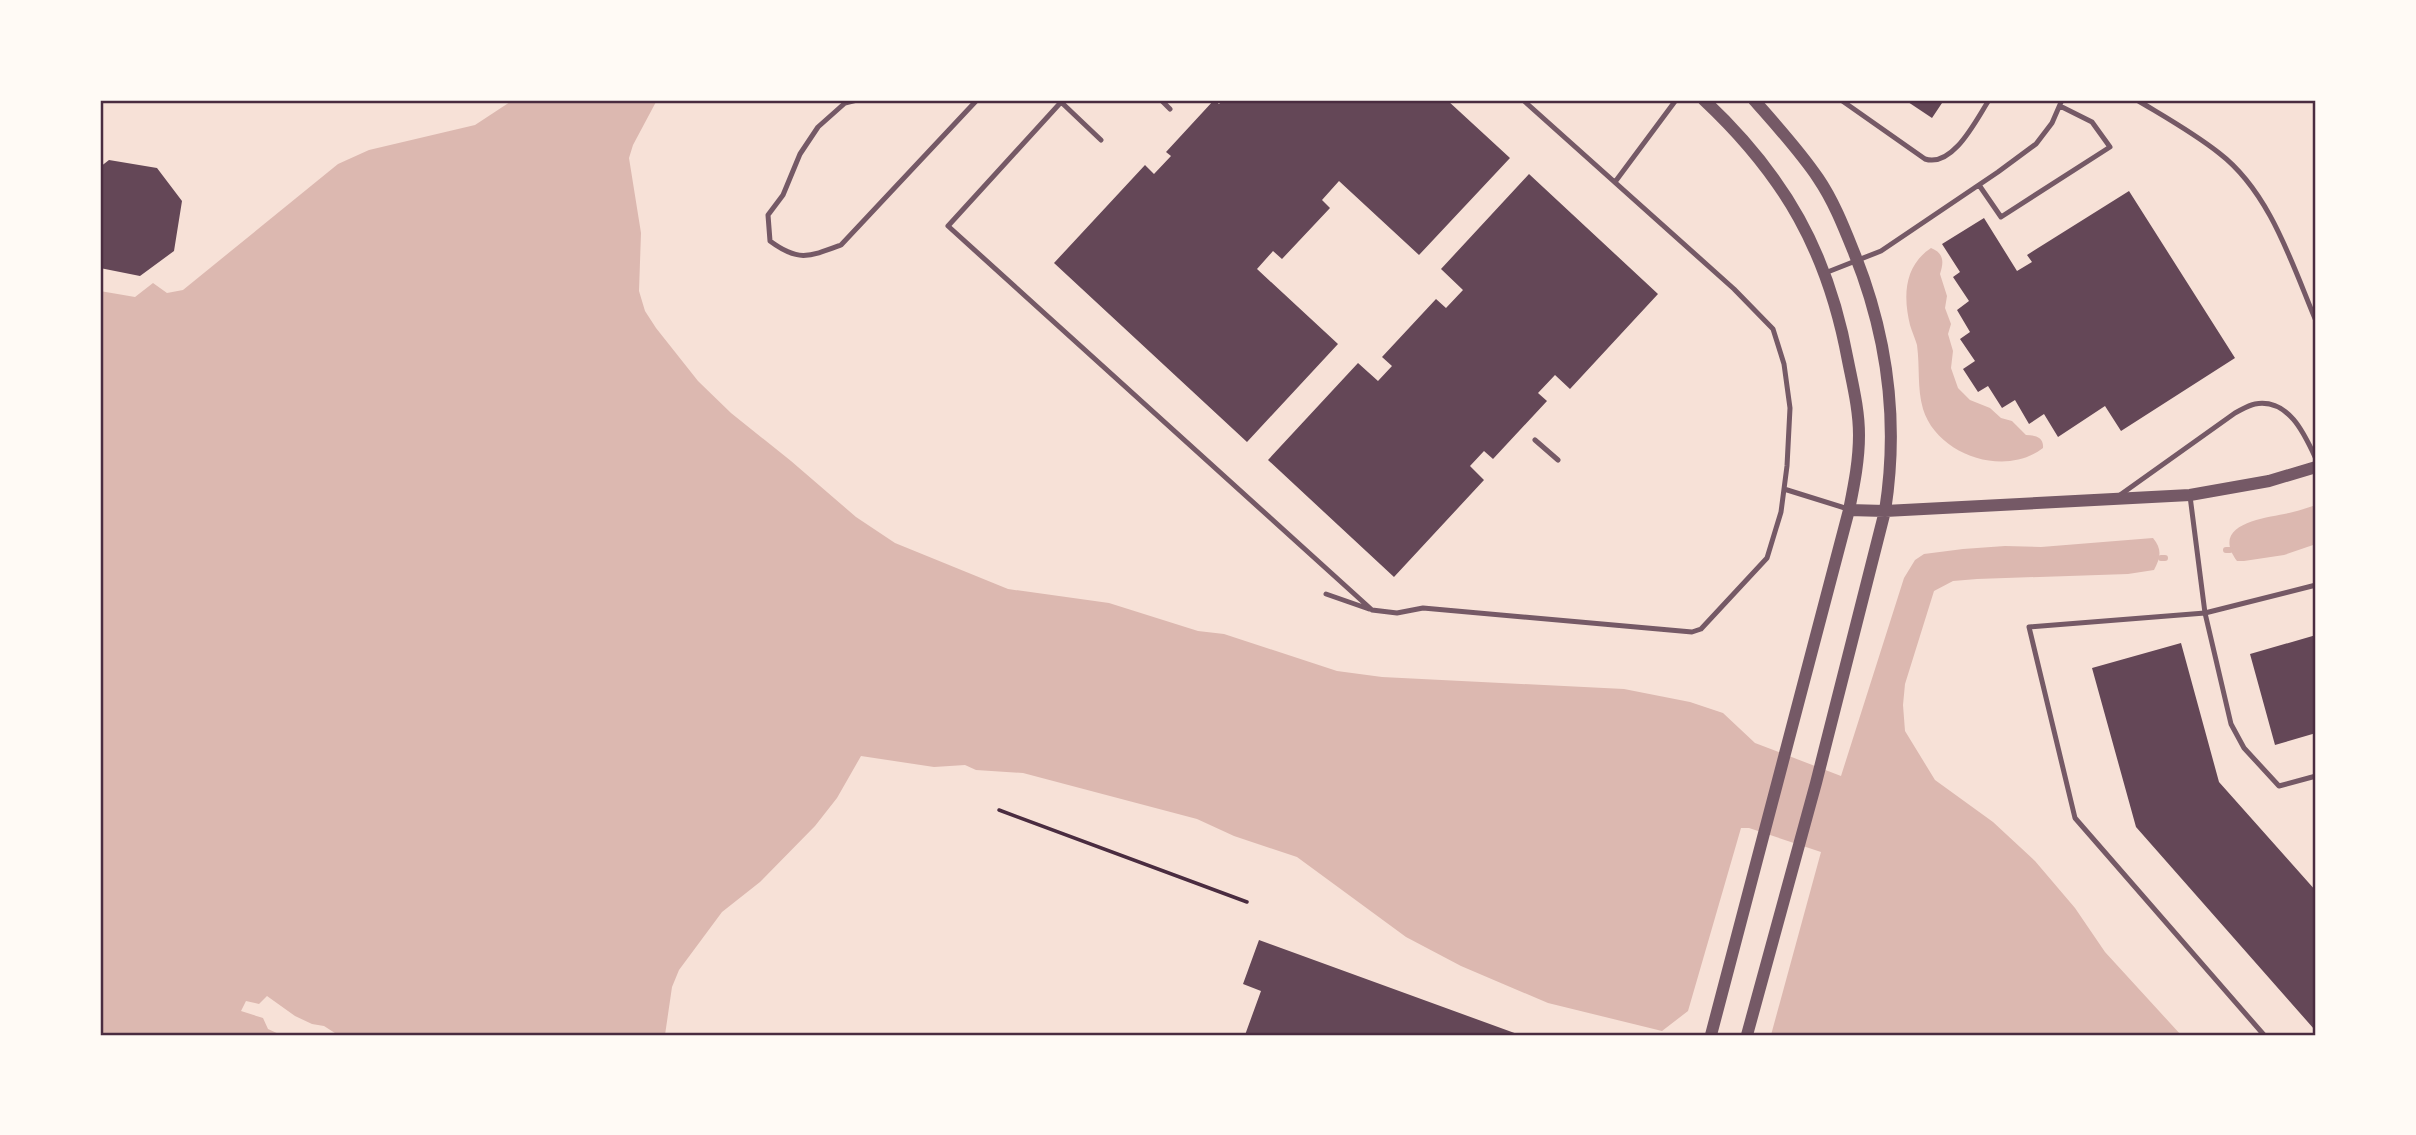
<svg xmlns="http://www.w3.org/2000/svg" width="2416" height="1135" viewBox="0 0 2416 1135" font-family="Jost,sans-serif">
<style>
.water{fill:#dcb8b0}
.lines{fill:none;stroke-linecap:round;stroke-linejoin:round}
.stream{stroke:#dcb8b0;stroke-width:6}
.building{fill:#644757}
.path{stroke:#4a2c40;stroke-width:3.5}
.service{stroke:#755966;stroke-width:5}
.tertiary{stroke:#755966;stroke-width:12}
.neatline{fill:none;stroke:#4a2c40;stroke-width:2.5}
</style>
<rect width="100%" height="100%" fill="#f7e1d7"/>
<path class="water" d="M513,100H657L633,145L629,158L641,233L639,291L645,311L656,328L698,381L731,413L791,461L856,517L895,543L1008,589L1109,603L1198,631L1224,634L1337,671L1382,677L1624,689L1690,702L1723,713L1755,743L1841,776L1904,578L1915,560L1924,554L1963,549L2005,546L2041,547L2153,538C2162,549 2161,557 2154,570L2128,574L1977,579L1953,581L1934,591L1905,684L1903,705L1905,731L1935,780L1993,822L2035,861L2075,908L2105,952L2181,1035H1771L1821,852L1749,828H1741L1688,1011L1662,1031L1548,1003L1461,966L1406,937L1297,857L1234,836L1197,819L1023,773L976,770L965,765L934,767L861,756L837,798L815,826L760,882L722,912L679,970L672,987L665,1035H338L324,1026L312,1024L295,1016L267,996L259,1004L246,1001L241,1011L263,1018L268,1029L281,1035H100V291L135,297L153,283L167,293L183,290L338,164L369,150L475,125Z
M1931,248C1944,253 1944,262 1940,274L1947,296L1945,308L1951,324L1948,334L1953,351L1951,368L1958,388L1970,400L1990,408L2001,418L2012,421L2026,435C2035,435 2044,437 2043,448C2005,478 1937,455 1923,409C1917,388 1920,367 1917,345C1915,338 1912,332 1910,325C1903,296 1904,266 1931,248Z
M2316,505V544L2284,555L2244,561H2237C2209,523 2266,518 2289,513C2298,511 2307,508 2316,505Z"/>
<g class="lines">
<path class="stream" d="M2226,550H2230
M2161,558H2165"/>
</g>
<path class="building" d="M1214,100L1219,104L1223,100H1447L1510,158L1419,255L1339,181L1322,200L1330,208L1282,259L1273,251L1257,269L1338,344L1247,442L1054,263L1145,165L1154,174L1171,156L1166,152Z
M1905,100H1944L1932,118Z
M109,160L157,168L182,201L174,251L140,276L100,268V167Z
M1529,174L1658,294L1570,389L1555,375L1538,393L1547,401L1493,459L1484,451L1470,466L1484,480L1394,577L1268,460L1358,363L1378,381L1392,366L1382,357L1436,299L1446,308L1463,290L1441,269Z
M2129,191L2235,358L2121,431L2105,406L2058,437L2044,414L2029,424L2015,400L2002,408L1988,386L1978,392L1963,369L1975,361L1960,339L1970,332L1957,310L1969,301L1953,277L1960,272L1942,244L1984,218L2017,271L2032,262L2027,255Z
M2316,635V733L2275,745L2250,654Z
M2181,643L2219,782L2316,891V1026L2314,1029L2136,827L2092,668Z
M1259,940L1520,1035H1245L1261,991L1243,984Z"/>
<g class="lines">
<path class="path" d="M999,810L1247,902"/>
<path class="service" d="M857,100L845,103L818,127L800,154L783,195L768,215L770,241C798,262 809,257 841,245L977,100
M1063,100L948,226L1372,610L1397,613L1423,608L1692,632L1701,629L1767,558L1781,512L1787,466L1790,408L1784,364L1773,329L1734,289L1523,100
M1161,100L1170,109
M1841,100L1925,159C1953,168 1976,120 1989,100
M2137,100C2165,117 2194,133 2219,153C2270,192 2292,264 2316,321
M1061,102L1101,140
M1615,182L1676,100
M1979,185L2001,217L2110,147L2092,122L2060,106
M1825,273L1881,251L1998,172L2036,144L2052,123L2062,100
M1535,440L1558,460
M1784,489L1848,509
M2120,495L2235,413C2241,410 2249,405 2255,404C2289,398 2305,435 2316,459
M2190,496L2205,613L2231,724L2244,748L2279,786L2316,776
M1326,594L1369,609
M2264,1035L2075,818L2029,627L2205,613L2316,585"/>
<path class="tertiary" d="M1704,100C1785,176 1828,252 1848,361C1853,386 1859,410 1859,435C1859,461 1854,485 1849,510L1711,1035
M1849,510L1885,511L2190,495L2269,481L2316,467
M1747,1035L1816,783L1885,511C1899,422 1887,333 1853,250C1843,225 1833,200 1818,178C1799,150 1776,125 1754,100"/>
</g>
<rect width="2416" height="1135" fill="none" stroke="#fffaf5" stroke-width="203"/>
<rect x="102" y="102" width="2212" height="932" class="neatline"/>
</svg>
